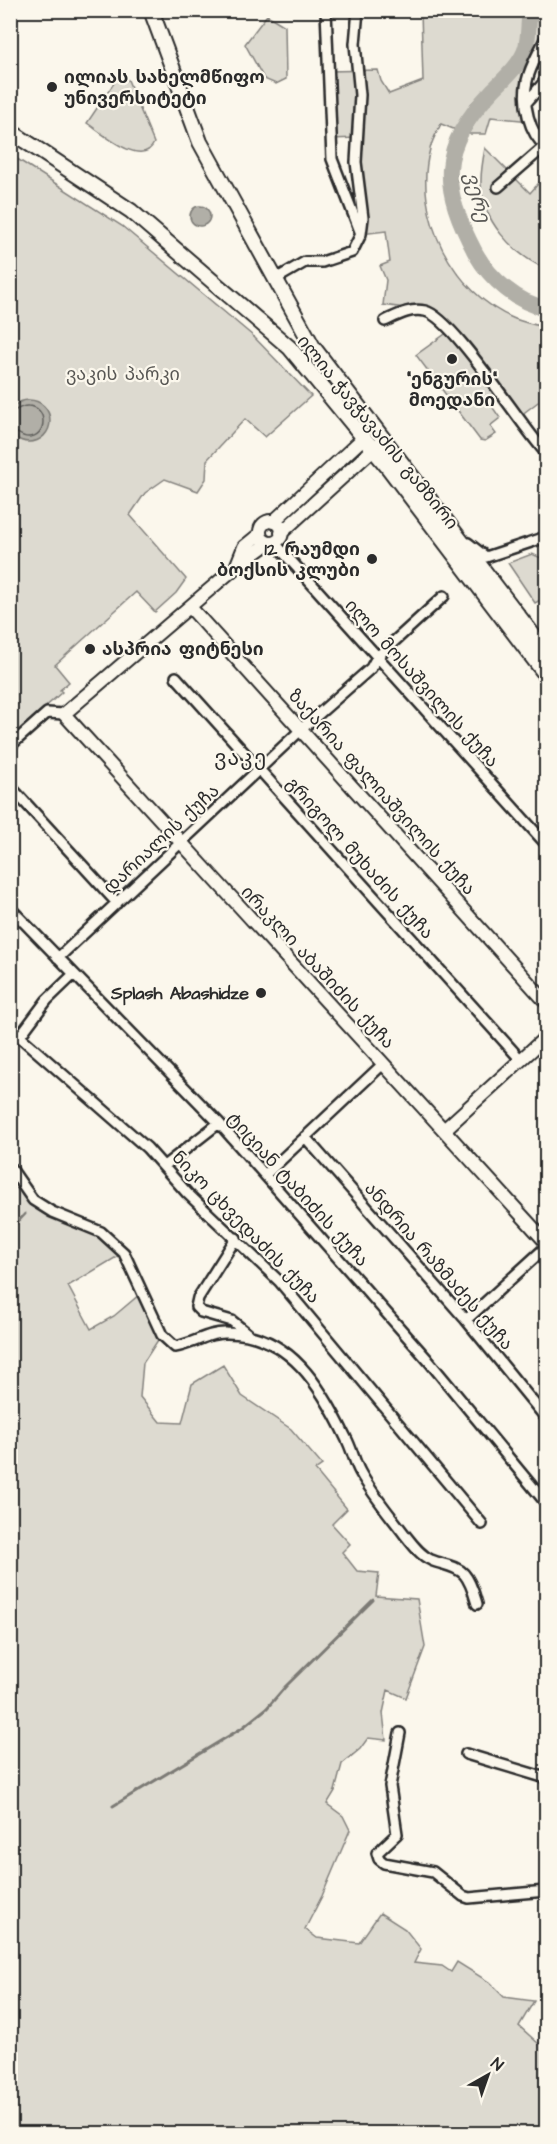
<svg xmlns="http://www.w3.org/2000/svg" width="557" height="2144" viewBox="0 0 557 2144" font-family="'Architects Daughter','Noto Sans Georgian',sans-serif">
<style>
.green{fill:#dddad0;stroke:#84827e;stroke-width:1.5}
.water{fill:#b1afa7;stroke:#7b7a75;stroke-width:1.5}
.lines{fill:none;stroke-linecap:round;stroke-linejoin:round}
.shore{stroke:#61605d;stroke-width:1.5}
.stream{stroke:#7b7a75;stroke-width:3}
.river{stroke:#b1afa7;stroke-width:16}
.minor-casing{stroke:#2b2b2b;stroke-width:14}
.tertiary-casing{stroke:#2b2b2b;stroke-width:16}
.secondary-casing{stroke:#2b2b2b;stroke-width:18}
.minor{stroke:#fbf7ec;stroke-width:9}
.tertiary{stroke:#fbf7ec;stroke-width:12}
.secondary{stroke:#fbf7ec;stroke-width:14}
.poi-dot{fill:#2b2b2b;stroke:#fbf7ec;stroke-width:2}
.labels{text-anchor:middle;stroke-width:4.5;stroke-linejoin:round;paint-order:stroke}
.poi-label{font-size:18px;font-weight:bold;fill:#2b2b2b;stroke:#fbf7ec;text-anchor:start}
.park-label{font-size:18px;fill:#585754;stroke:#fbf7ec}
.street-label{font-size:18px;fill:#2b2b2b;stroke:#fbf7ec}
.water-label{font-size:20px;font-style:italic;fill:#5a5956;stroke:#fbf7ec}
.quarter-label{font-size:21px;letter-spacing:1.5px;fill:#2b2b2b;stroke:#fbf7ec}
</style>
<rect width="100%" height="100%" fill="#fbf7ec"/>
<filter id="ink" filterUnits="userSpaceOnUse"><feTurbulence type="fractalNoise" baseFrequency=".0167" numOctaves="2"/><feDisplacementMap in="SourceGraphic" scale="12" xChannelSelector="R" yChannelSelector="G"/><feConvolveMatrix kernelMatrix="1 2 1 2 8 2 1 2 1" color-interpolation-filters="sRGB"/></filter>
<g filter="url(#ink)">
<path class="green" d="M421,11H524L525,13L519,50L507,68L471,104L456,130L441,124C437,132 432,140 430,149C412,215 453,293 515,319C525,323 536,325 546,327V396L521,415L492,376L427,311L383,305L386,280L380,266L390,262L386,231L361,234L357,138L331,139L328,71L378,70L381,81L389,94L423,81Z
M534,11H546V37L527,81L530,121L491,117L486,134H468L487,102L508,82L528,52Z
M267,15L285,26L286,79L276,84L264,79L245,44Z
M120,74L128,80L154,143C142,169 102,133 87,123Z
M485,148L530,193L546,175V269C513,254 480,220 481,180C481,170 483,159 485,148Z
M11,155L122,226L253,336L311,396L265,437L245,419L207,460L206,479L198,491L165,479L145,493L130,515L186,579L176,593L155,612L136,592L55,665L69,682L60,690L62,692L11,738Z
M448,332L496,397L489,402L500,418L490,426L496,434L485,441L480,440L416,355Z
M532,554L546,560V597L535,603L508,563Z
M10,1178L27,1201L54,1219L84,1228L114,1247L120,1255L68,1286L91,1329L114,1316L139,1295L160,1337L143,1363L140,1397L160,1422L182,1423L192,1384L223,1365L242,1396L291,1429L322,1465L315,1470L347,1509L332,1524L350,1544L342,1552L357,1571L379,1573L376,1596L417,1599L425,1647L406,1698L388,1690L383,1713L386,1740L368,1738L360,1749L342,1764L335,1791L327,1804L343,1816L350,1830L322,1896L305,1929L317,1938L359,1943L380,1913L405,1929L421,1949L414,1963L442,1966L451,1972L457,1962L489,1982L504,1997L534,2001L519,2026L539,2044L546,2042V2133H11Z"/>
<path class="water" d="M190 216a10 10 0 1 1 20 0a10 10 0 1 1-20 0Z
M8 421a21 21 0 1 1 42 0a21 21 0 1 1-42 0Z"/>
<g class="lines">
<path class="shore" d="M10,412C17,411 21,405 28,406C48,406 48,437 28,437C21,437 17,431 10,430"/>
<path class="stream" d="M10,1230L25,1214
M113,1806L242,1728L267,1708L286,1686L373,1600"/>
<path class="river" d="M530,10C528,22 529,36 526,47C522,63 504,79 493,90C437,149 440,186 476,254C490,279 519,304 546,308"/>
<g class="minor-casing">
<path id="minor" d="M358,10L355,44L360,95L356,162L363,218L361,234
M546,37C540,51 530,66 527,81C522,103 529,133 546,147
M526,103L546,80
M498,187L545,146
M274,280L305,262H322L352,252L361,234L332,159L326,10
M385,321C398,315 410,308 425,311C453,317 522,428 546,453
M274,542L546,844
M468,543L486,557L546,537
M176,677L521,1060
M10,746L47,713L64,714
M10,786L117,903
M10,908L219,1123L427,1359L546,1503
M58,958L305,726L371,668L377,657L444,596
M10,1028L147,1148L187,1193L280,1282L482,1524
M20,1036L47,1000L74,974
M305,1137L466,1320L546,1418
M164,1166L219,1123
M10,1167L33,1200L52,1212L101,1232L124,1253L162,1335L175,1347C194,1344 208,1332 227,1333C290,1333 322,1388 346,1438C352,1449 354,1461 360,1472C372,1494 390,1515 405,1535C412,1544 420,1555 431,1560C443,1565 455,1565 464,1574C471,1582 474,1594 477,1604
M265,1175L383,1064
M236,1238L198,1298L196,1307L201,1312L232,1321L248,1334
M466,1320L546,1247
M400,1733L390,1786L397,1834L377,1853L379,1859L384,1863L433,1872L463,1896L469,1898L546,1891
M466,1754L546,1778"/>
</g>
<g class="tertiary-casing">
<path id="tertiary" d="M260 532a11 11 0 1 1 22 0a11 11 0 1 1-22 0Z
M273,522L359,442L363,435
M281,533L380,443
M269,543L236,567L64,714L546,1242
M236,567L244,547L260,534
M190,607L546,1002
M444,1130L546,1037"/>
</g>
<g class="secondary-casing">
<path id="secondary" d="M151,10L200,142L313,347L546,652
M10,131L131,211L290,348L387,466L546,675"/>
</g>
<use href="#minor" class="minor"/>
<use href="#tertiary" class="tertiary"/>
<use href="#secondary" class="secondary"/>
</g>
</g>
<g class="poi-dot">
<circle cx="52" cy="87" r="6"/>
<circle cx="452" cy="359" r="6"/>
<circle cx="372" cy="559" r="6"/>
<circle cx="90" cy="649" r="6"/>
<circle cx="261" cy="993" r="6"/>
</g>
<g class="labels">
<g class="poi-label">
<text x="64" y="83">ილიას სახელმწიფო<tspan x="64" dy="21">უნივერსიტეტი</tspan></text>
<text x="452" y="385" text-anchor="middle">"ენგურის"<tspan x="452" dy="21">მოედანი</tspan></text>
<text x="360" y="555" text-anchor="end">12 რაუმდი<tspan x="360" dy="21">ბოქსის კლუბი</tspan></text>
<text x="102" y="655">ასპრია ფიტნესი</text>
<text x="249" y="999" text-anchor="end">Splash Abashidze</text>
</g>
<g class="park-label">
<text x="123" y="380">ვაკის პარკი</text>
</g>
<g class="street-label">
<text transform="translate(378 432) rotate(51)" y="6">ილია ჭავჭავაძის გამზირი</text>
<text transform="translate(422 683) rotate(48)" y="6">ილო მოსაშვილის ქუჩა</text>
<text transform="translate(382 792) rotate(48)" y="6">ზაქარია ფალიაშვილის ქუჩა</text>
<text transform="translate(161 839) rotate(-43)" y="6">დარიალის ქუჩა</text>
<text transform="translate(360 858) rotate(48)" y="6">გრიგოლ მუხაძის ქუჩა</text>
<text transform="translate(318 967) rotate(47)" y="6">ირაკლი აბაშიძის ქუჩა</text>
<text transform="translate(298 1189) rotate(48)" y="6">ტიციან ტაბიძის ქუჩა</text>
<text transform="translate(246 1227) rotate(46)" y="6">ნიკო ცხვედაძის ქუჩა</text>
<text transform="translate(439 1266) rotate(49)" y="6">ანდრია რაზმაძეს ქუჩა</text>
</g>
<g class="water-label">
<text transform="translate(478 197) rotate(75)" y="7">ვერე</text>
</g>
<g class="quarter-label">
<text x="241" y="765">ვაკე</text>
</g>
</g>
<rect width="557" height="2144" fill="none" stroke="#fbf7ec" stroke-width="36"/>
<rect x="18" y="18" width="521" height="2108" fill="none" stroke="#2b2b2b" stroke-width="2" filter="url(#ink)"/>
<g transform="translate(488 2075) rotate(40)" stroke="#fbf7ec" stroke-width="4.5" paint-order="stroke">
<path d="M0-4.5L10 22L0 15L-10 22Z" fill="#2b2b2b"/>
<text y="-9" font-size="16" font-weight="bold" text-anchor="middle" fill="#2b2b2b">N</text>
</g>
</svg>
